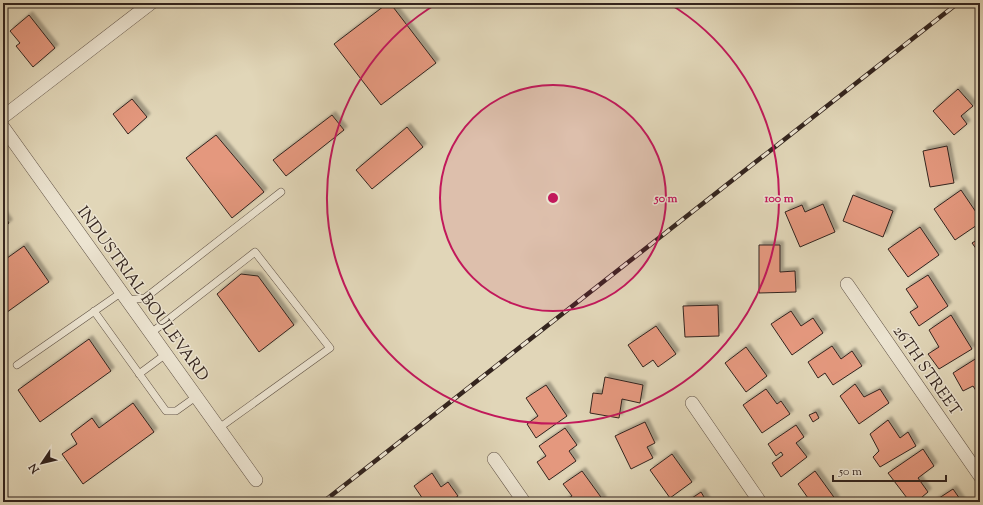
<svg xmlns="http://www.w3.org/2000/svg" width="983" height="505" viewBox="0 0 983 505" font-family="'Sorts Mill Goudy',serif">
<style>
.building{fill:#e4987e;stroke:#33241e;filter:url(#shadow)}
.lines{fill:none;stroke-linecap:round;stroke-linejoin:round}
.service-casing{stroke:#5e5044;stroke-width:8}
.minor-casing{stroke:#5e5044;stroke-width:14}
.service{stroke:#ece4d1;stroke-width:7}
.minor{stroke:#ece4d1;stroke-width:13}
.rail-casing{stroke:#33241e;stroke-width:4.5}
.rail{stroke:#ece4d1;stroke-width:3;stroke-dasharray:9;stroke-linecap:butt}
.ring{fill:none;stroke:#c2185b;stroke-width:2}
.labels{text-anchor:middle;stroke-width:3;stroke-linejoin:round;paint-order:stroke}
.street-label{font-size:16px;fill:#33241e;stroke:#ece4d1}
.centre{fill:#c2185b;stroke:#ece4d1;stroke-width:2}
.ring-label{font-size:12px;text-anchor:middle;font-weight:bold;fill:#c2185b;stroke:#ece4d1;stroke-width:3;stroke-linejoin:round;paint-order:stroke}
</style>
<defs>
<filter id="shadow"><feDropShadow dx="3.5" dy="-3.5" stdDeviation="1" flood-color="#0004"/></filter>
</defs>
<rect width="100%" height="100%" fill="#e1d6b8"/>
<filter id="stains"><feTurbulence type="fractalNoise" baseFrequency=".005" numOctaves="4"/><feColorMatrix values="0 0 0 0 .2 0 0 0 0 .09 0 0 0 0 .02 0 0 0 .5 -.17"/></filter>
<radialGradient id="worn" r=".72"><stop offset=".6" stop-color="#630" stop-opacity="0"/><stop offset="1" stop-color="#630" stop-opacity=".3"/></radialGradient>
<path class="building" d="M388,3H390L436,63L381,105L334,44Z
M29,15L55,48L33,67L16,46L20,43L10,31Z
M958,89L973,106L961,116L967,124L954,135L933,111Z
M132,99L147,117L128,134L113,114Z
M332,115L344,130L286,176L273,160Z
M407,127L423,147L372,189L356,170Z
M216,135L264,192L232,218L186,158Z
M947,146L954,183L930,187L923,151Z
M961,190L980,218V223L955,240L934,209Z
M853,195L893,211L883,237L843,221Z
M823,204L835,232L800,247L785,212L802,205L805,212Z
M3,214L9,223L3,228Z
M920,227L939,255L908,277L888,249Z
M980,238V254L972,243Z
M759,245H780V272L795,271L796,292L759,293Z
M24,246L49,282L3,315V261Z
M241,274L258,276L294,325L259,352L217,294Z
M928,275L948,306L919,326L910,312L918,307L906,289Z
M718,305L719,336L685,337L683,306Z
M791,311L801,326L813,318L823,333L792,355L771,324Z
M951,315L972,349L939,369L928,354L939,347L929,330Z
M656,326L676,354L658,367L653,360L643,367L628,345Z
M89,339L111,371L40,422L18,390Z
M832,346L841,359L852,351L862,366L833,385L825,373L818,378L808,362Z
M746,347L767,376L746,392L725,363Z
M980,356V397L973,386L963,391L953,373Z
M605,377L643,385L640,403L622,399L619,418L590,413L593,393L602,394Z
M855,384L864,397L880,389L889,403L859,424L840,396Z
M546,385L567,416L536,438L527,424L538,416L526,398Z
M766,389L777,404L781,401L790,414L762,433L743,405Z
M133,403L154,432L83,484L62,454L77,444L71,434L92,418L99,428Z
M816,412L819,418L813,422L809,415Z
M888,420L900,438L908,432L916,446L880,467L873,457L879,451L870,434Z
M645,422L655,443L647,447L653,458L631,469L615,436Z
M796,425L804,437L796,443L807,457L781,477L772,463L783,455L781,452L776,456L768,444Z
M565,428L577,445L569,451L576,461L549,480L537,462L546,456L539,446Z
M923,449L934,466L918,478L928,492L916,502H910L888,473Z
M672,454L692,482L670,498L650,470Z
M582,471L603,500L601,502H563L572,496L563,484Z
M815,471L836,500L833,502H803L808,498L798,484Z
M432,473L441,487L448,482L458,496L449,502H425L414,486Z
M953,489L962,502H933Z
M701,492L707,502H686Z"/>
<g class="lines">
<g class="service-casing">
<path id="service" d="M127,300L145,298L281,192
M94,311L166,411H176L197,396
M151,333L255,252L330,348L219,428
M17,365L122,292
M139,374L166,354"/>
</g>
<g class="minor-casing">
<path id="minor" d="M3,117L151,3
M3,127L256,480
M847,284L980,476
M692,403L760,502
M494,459L524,502"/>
</g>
<use href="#service" class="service"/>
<use href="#minor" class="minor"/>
<g class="rail-casing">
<path id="rail" d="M323,502L958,3"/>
</g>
<use href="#rail" class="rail"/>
</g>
<circle cx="553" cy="198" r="113" fill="#c2185b" fill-opacity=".12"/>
<g class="ring">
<circle cx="553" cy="198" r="113"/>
<path d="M668 3A226 226 0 1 1 438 3"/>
</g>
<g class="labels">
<g class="street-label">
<text transform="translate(144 293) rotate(54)" y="6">INDUSTRIAL BOULEVARD</text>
<text transform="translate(928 370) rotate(55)" y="6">26TH STREET</text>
</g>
</g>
<circle cx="553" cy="198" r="6" class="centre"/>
<g class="ring-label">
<text x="666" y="202">50 m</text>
<text x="779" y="202">100 m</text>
</g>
<rect width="983" height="505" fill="none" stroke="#e1d6b8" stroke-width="16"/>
<rect x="4" y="4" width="975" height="497" fill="none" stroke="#33241e" stroke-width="2"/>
<rect x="8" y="8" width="967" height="489" fill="none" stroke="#33241e"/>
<g transform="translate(42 463) rotate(235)" stroke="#ece4d1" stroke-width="3" paint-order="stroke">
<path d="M0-3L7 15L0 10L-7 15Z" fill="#33241e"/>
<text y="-6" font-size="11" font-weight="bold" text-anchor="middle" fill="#33241e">N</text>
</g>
<path d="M833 475v6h113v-6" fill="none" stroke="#33241e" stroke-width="2"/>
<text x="839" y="475" font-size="12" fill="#33241e" stroke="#ece4d1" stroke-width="3" paint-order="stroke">50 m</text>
<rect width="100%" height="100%" filter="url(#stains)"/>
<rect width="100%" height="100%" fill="url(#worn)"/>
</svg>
